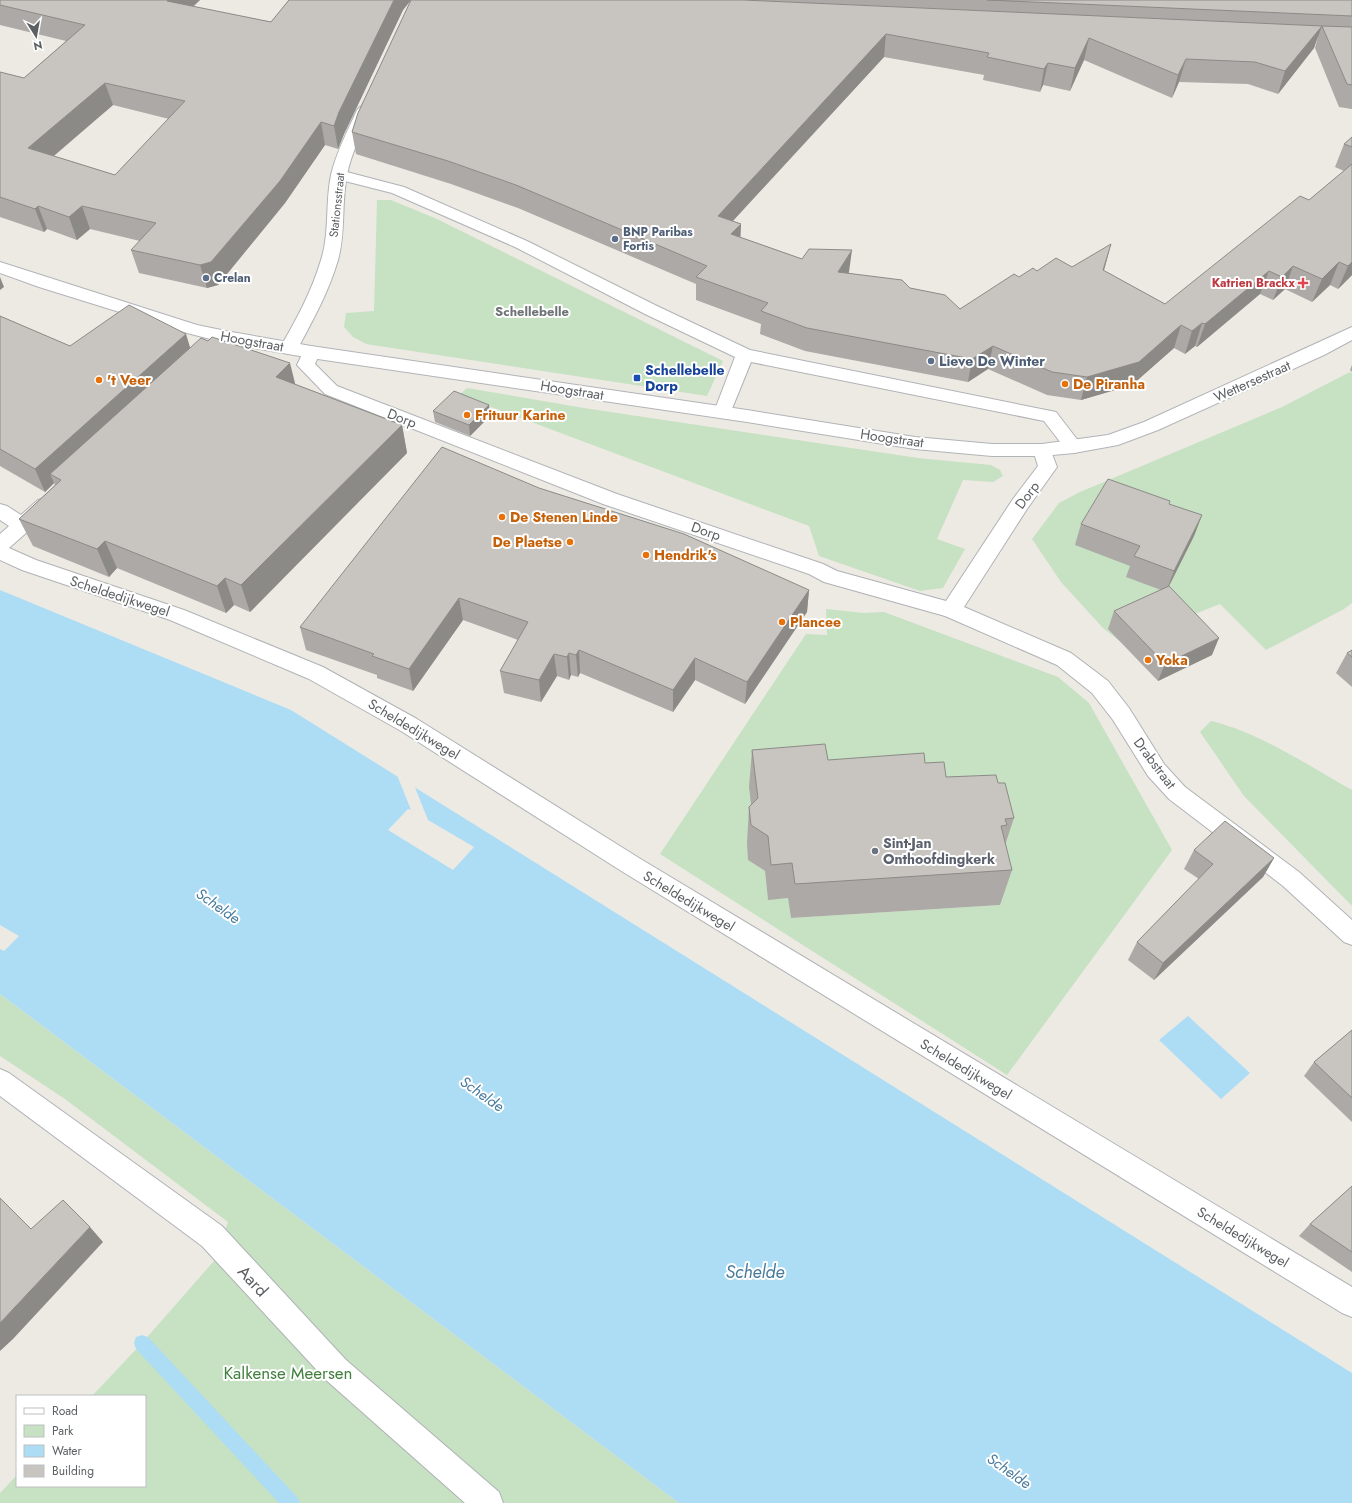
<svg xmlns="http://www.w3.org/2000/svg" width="1352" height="1503" viewBox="0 0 1352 1503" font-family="Jost,sans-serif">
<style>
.green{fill:#c7e1c3;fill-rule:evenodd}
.water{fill:#acddf5}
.pier{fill:#edeae4}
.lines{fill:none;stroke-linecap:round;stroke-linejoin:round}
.stream{fill:#acddf5;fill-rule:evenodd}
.service-casing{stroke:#afb2b5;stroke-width:2}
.minor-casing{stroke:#afb2b5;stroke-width:2}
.tertiary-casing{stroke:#afb2b5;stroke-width:2}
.secondary-casing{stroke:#b1b4b7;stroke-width:2}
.service{fill:#fff;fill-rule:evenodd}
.minor{fill:#fff;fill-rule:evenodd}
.tertiary{fill:#fff;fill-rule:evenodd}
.secondary{fill:#fff;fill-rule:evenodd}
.wall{fill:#aca9a6;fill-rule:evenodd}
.shaded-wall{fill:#8c8a87}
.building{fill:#c8c5c1;stroke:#8c8a87;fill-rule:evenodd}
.service-dot{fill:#5c6f8a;stroke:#fff;stroke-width:1.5}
.health-dot{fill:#e0444e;stroke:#fff;stroke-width:1.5}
.transit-dot{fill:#1a4fb4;stroke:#fff;stroke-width:1.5}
.food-dot{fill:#e8710a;stroke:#fff;stroke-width:1.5}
.worship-dot{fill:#6b7280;stroke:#fff;stroke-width:1.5}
.labels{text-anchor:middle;stroke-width:4;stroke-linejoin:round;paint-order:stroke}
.far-street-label{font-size:12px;fill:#5c6063;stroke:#fff}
.far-service-label{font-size:12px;font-weight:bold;fill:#4e5e75;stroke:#fff;text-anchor:start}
.far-health-label{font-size:12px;font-weight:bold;fill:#be3a42;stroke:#fff;text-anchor:end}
.far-quarter-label{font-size:13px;font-weight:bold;fill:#6d7275;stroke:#fff}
.street-label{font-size:14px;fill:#5c6063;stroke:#fff}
.service-label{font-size:14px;font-weight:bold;fill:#4e5e75;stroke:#fff;text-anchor:start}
.transit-label{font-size:14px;font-weight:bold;fill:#164399;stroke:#fff;text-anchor:start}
.food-label{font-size:14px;font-weight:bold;fill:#c56008;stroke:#fff;text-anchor:start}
.worship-label{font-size:14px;font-weight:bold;fill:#5b616d;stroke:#fff;text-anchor:start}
.water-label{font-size:15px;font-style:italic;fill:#487a9c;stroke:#fff}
.near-street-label{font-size:17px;fill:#5c6063;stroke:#fff}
.near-park-label{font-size:17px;fill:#427f3f;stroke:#fff}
.near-water-label{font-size:18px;font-style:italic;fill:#487a9c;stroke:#fff}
</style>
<rect width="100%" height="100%" fill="#edeae4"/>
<path class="green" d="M377,200H391L437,219L723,361L707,396L366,344L353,337L344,327L346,313L374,311Z
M1350,372L1352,373V603L1344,609L1266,650L1220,604L1122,643L1103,628L1061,582L1032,539L1059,503L1080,492L1282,407Z
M467,388L584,408L918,458L991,465L1000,470L1003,476L993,482L963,480L937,539L965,549L943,588L920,591L819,556L809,526L459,395Z
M826,609L864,613L884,612L1058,677L1089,703L1172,850L1007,1075L660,854L806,634L827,635ZM755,834L1000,905L791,918L788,898L768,899L765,871L748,860Z
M1211,721C1261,733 1307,765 1352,790V906L1244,796L1200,732Z
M0,994L679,1503H0V1493L17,1475V1486H145V1396H92L142,1343L214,1261L228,1222L65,1099L0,1056Z"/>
<path class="water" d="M0,590L291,710L1352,1373V1503H679L0,994Z
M1188,1016L1250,1073L1221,1099L1159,1040Z"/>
<path class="pier" d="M397,775L414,785L428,820L474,847L453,870L388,830L408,809L411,810Z
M0,925L19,936L4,951L0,949Z"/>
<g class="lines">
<path class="stream" d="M142,1335L148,1337L297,1497L300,1503H279L136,1349L134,1343L136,1337Z"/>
<g class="service-casing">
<path id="service" d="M45,498L52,500L55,505L52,510L9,548L36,560L184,610L323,667L417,719L639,858L1352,1287V1317L1342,1313L623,872L401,731L309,679L170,620L22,570L0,560V534L9,526L0,520V504L7,506L21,515L38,500Z"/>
</g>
<g class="minor-casing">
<path id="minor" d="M339,170L404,187L527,241L657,306L750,350L1056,412L1083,447L1081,451L1074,453L1067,451L1044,421L751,362L729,416L723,418L717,416L714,412L735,357L645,314L515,247L392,193L333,178L331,175L333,172Z
M311,346L317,348L320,352L315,364L337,386L617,494L823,564L837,571L946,601L1013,499L1038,466L1033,450L1035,446L1042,444L1049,446L1057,467L1027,509L964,607L1071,653L1108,681L1129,708L1164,764L1185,787L1299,872L1352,920V945L1344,942L1283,886L1169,799L1148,776L1113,720L1092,693L1057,665L945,616L824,582L809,574L603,504L325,394L297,365L305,348Z
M0,1069L9,1073L222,1226L346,1360L499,1492L503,1503H465L326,1380L202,1246L0,1096Z"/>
</g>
<g class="tertiary-casing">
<path id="tertiary" d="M365,105L370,107L373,110C363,130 351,153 347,175C341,203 346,232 338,260C329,291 313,320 298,348L295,352L289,354L283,352L280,348C296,320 312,291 321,260C330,232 325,203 331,175C336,153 348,130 357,110L360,107Z"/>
</g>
<g class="secondary-casing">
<path id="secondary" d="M0,262L197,325L226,331L311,346L747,410L915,437L992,444H1042L1108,435L1144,422L1352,327V340L1324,355L1158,430L1118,445L1074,453L1042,456H992L915,449L747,422L311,358L226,343L187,333L39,287L0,273Z"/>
</g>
<use href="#service" class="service"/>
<use href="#minor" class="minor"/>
<use href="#tertiary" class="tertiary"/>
<use href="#secondary" class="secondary"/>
</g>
<path class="wall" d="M0,0H200L193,7L271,22L289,0H1352V109L1339,107L1315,48L1318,37H1317L1314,48L1278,94L1248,84L1179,82L1172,98L1084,60L1070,91L1043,85L1040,92L983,80L984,75L884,57L733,221L741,224L740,237L802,259L849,272V273L910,288L960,309L1019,277L1037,271L1072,267L1104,271L1165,304L1309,200L1344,171L1335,167L1344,144L1352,137V275L1338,289L1330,285L1312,302L1285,289L1273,300L1260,294L1197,347L1195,346L1185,354L1174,348L1132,385L1081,400L1047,395L988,369L968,382L805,351L760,334L761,324L696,300V284L518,208L451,184L356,154L352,132L411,0L403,10L344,134L338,149L325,145L285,203L218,285L207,288L139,273L131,250L140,241L90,229L77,240L47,229L44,232L0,217V72L24,78L66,41L0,25ZM113,105L169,119L115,175L54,156Z
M0,316L70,346L190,347L295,384L402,425L407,453L250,612L234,605L226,613L117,568L109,577L33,546L19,519L55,485L54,483L45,492L0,466Z
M1352,365V372L1350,370Z
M489,405L490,416L470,436L435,422L433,411Z
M539,488L809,590L807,612L745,704L695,680L673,712L580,673L578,677L571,675L569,680L557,676L541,702L504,693L500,671L518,640L463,620L413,691L377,678V675L306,650L300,627Z
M1169,504L1202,515L1194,536L1169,586L1212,655L1158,681L1108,629L1114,611L1161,590L1126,577L1130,566L1075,545L1081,524Z
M1352,650V687L1336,673L1347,653Z
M752,750L828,760L925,763L946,777L998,783L1014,818L1005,845L1012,870L1000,905L791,918L788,898L768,900L765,871L748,860L747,843L749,807L751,804L749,787Z
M1194,850L1274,858L1263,877L1154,980L1128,960L1137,942L1199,879L1184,869Z
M1352,1030V1122L1304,1076L1314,1062Z
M1352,1186V1272L1299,1236L1310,1224Z"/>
<path class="shaded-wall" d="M169,0H200L173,24L167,1Z
M394,0H411L403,10L344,134L338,149L334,126L339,112Z
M1322,26L1314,48L1278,94L1285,71Z
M886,34L884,57L717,238L718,216Z
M1089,38L1084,60L1070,91L1075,68Z
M1186,59L1179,82L1172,98L1178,75Z
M1048,63L1043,85L1040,92L1044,69Z
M105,83L113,105L37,170L28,148Z
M321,122L325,145L285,203L218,285L207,288L200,265Z
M38,206L47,229L44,232L35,209Z
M82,206L90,229L77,240L69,217Z
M741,224L740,247L731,234Z
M1111,244L1105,267L1097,293L1103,270Z
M852,250L849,272L835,295L838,272Z
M1339,262L1330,285L1312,302L1322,279Z
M1352,262V275L1338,289L1348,266Z
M1293,266L1285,289L1273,300L1282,277Z
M1269,271L1260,294L1197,347L1205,324Z
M0,277L4,287L0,290Z
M1202,323L1195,346L1185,354L1192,331Z
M1181,325L1174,348L1132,385L1081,400L1087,377Z
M186,334L193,357L50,474L54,483L45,492L35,469Z
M993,346L988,369L968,382L972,359Z
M290,363L297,391L276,377Z
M489,405L490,416L470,436L469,425Z
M402,425L407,453L250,612L241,585Z
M1202,515L1194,536L1166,592L1174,571Z
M105,541L117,568L109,577L97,549Z
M225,578L234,605L226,613L217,586Z
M809,590L807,612L745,704L747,682Z
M459,598L463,620L413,691L409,669Z
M1219,638L1212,655L1158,681L1165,664Z
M579,650L580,673L578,677L576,655Z
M569,653L571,675L569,680L567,657Z
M554,654L557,676L541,702L539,680Z
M695,658V680L673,712V690Z
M1274,858L1263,877L1154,980L1163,963Z
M90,1227L103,1242L13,1339L0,1351V1323Z"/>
<path class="building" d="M0,0H169L167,1L271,22L289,0H394L339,112L334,126L321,122L280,181L211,262L200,265L131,250L156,223L82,206L69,217L38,206L35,209L0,197V72L24,78L85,25L0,5ZM105,83L185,101L115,175L28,148Z
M411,0H743L1322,26L1285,71L1255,62L1186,59L1178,75L1089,38L1075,68L1048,63L1044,69L987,57L989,53L886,34L718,216L741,224L731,234L802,259L809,249L852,250L838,272L902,280L910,288L945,295L960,309L1014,274L1019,277L1033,268L1037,271L1056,258L1072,267L1111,244L1103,270L1165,304L1300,196L1309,200L1352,164V262L1348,266L1339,262L1322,279L1293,266L1282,277L1269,271L1205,324L1202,323L1192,331L1181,325L1139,362L1087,377L1052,372L993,346L972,359L807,328L761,311L768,303L696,277L707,266L516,185L448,161L352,132L358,113Z
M987,0H1352V16Z
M1322,26L1352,27V85L1347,84Z
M1352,137V147L1344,144Z
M129,305L186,334L35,469L0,449V316L70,346Z
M212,337L290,363L276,377L402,425L241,585L225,578L217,586L105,541L97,549L19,519L61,480L50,474L201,338L208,341Z
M454,391L489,405L469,425L433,411Z
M442,447L539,488L684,534L809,590L747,682L695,658L673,690L579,650L576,655L569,653L567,657L554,654L539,680L500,671L528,622L459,598L409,669L372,656L374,654L300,627Z
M1108,479L1170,501L1169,504L1202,515L1174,571L1134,556L1140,546L1081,524Z
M1169,586L1219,638L1165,664L1114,611Z
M1352,650V657L1347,653Z
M825,744L828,760L924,753L925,763L944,762L946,777L996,775L998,783H1005L1014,818L1005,819L1007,825L1001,826L1012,870L795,884L792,863L771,865L768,836L751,825L749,807L758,798L752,750Z
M1225,821L1274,858L1163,963L1137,942L1213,864L1194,850Z
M1352,1030V1098L1314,1062Z
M1352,1186V1252L1310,1224Z
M0,1198L31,1229L63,1200L90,1227L0,1323Z"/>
<g class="service-dot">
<circle cx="615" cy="239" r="4"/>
<circle cx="206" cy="278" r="4"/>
<circle cx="931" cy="361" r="4"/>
</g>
<path class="health-dot" d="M1301 277h4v4h4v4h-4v4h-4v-4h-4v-4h4z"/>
<rect class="transit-dot" x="633" y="374" width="8" height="8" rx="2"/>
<g class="food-dot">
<circle cx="99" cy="380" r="4"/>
<circle cx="1065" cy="384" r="4"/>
<circle cx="467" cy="415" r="4"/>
<circle cx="502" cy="517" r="4"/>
<circle cx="570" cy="542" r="4"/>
<circle cx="646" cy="555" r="4"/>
<circle cx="782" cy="622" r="4"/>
<circle cx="1148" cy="660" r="4"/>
</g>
<circle class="worship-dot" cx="875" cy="851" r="4"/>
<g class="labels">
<g class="far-street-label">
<text transform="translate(337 205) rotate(-84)" y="4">Stationsstraat</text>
</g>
<g class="far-service-label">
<text x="623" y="236">BNP Paribas<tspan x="623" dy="14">Fortis</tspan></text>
<text x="214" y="282">Crelan</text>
</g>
<g class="far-health-label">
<text x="1295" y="287">Katrien Brackx</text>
</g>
<g class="far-quarter-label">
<text x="532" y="316">Schellebelle</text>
</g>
<g class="street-label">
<text transform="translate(252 341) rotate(10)" y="5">Hoogstraat</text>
<text transform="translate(1252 381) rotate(-24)" y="5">Wettersestraat</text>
<text transform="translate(572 390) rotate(9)" y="5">Hoogstraat</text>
<text transform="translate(402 418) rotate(21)" y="5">Dorp</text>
<text transform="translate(892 438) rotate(8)" y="5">Hoogstraat</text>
<text transform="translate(1027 495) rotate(-53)" y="5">Dorp</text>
<text transform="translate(706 531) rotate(19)" y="5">Dorp</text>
<text transform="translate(120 596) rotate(18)" y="5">Scheldedijkwegel</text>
<text transform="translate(414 729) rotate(31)" y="5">Scheldedijkwegel</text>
<text transform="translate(1155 763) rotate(53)" y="5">Drabstraat</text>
<text transform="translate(689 901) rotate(31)" y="5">Scheldedijkwegel</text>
<text transform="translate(966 1069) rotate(31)" y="5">Scheldedijkwegel</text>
<text transform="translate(1243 1237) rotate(31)" y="5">Scheldedijkwegel</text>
</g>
<g class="service-label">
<text x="939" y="366">Lieve De Winter</text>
</g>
<g class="transit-label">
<text x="645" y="375">Schellebelle<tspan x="645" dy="16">Dorp</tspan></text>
</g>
<g class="food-label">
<text x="107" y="385">'t Veer</text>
<text x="1073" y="389">De Piranha</text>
<text x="475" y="420">Frituur Karine</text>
<text x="510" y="522">De Stenen Linde</text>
<text x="562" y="547" text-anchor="end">De Plaetse</text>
<text x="654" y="560">Hendrik's</text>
<text x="790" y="627">Plancee</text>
<text x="1156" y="665">Yoka</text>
</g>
<g class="worship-label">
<text x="883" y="848">Sint-Jan<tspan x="883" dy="16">Onthoofdingkerk</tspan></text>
</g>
<g class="water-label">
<text transform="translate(218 906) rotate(35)" y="5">Schelde</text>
<text transform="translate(482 1094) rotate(35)" y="5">Schelde</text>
<text transform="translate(1009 1471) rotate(35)" y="5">Schelde</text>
</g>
<g class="near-street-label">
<text transform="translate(253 1281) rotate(47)" y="6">Aard</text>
</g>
<g class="near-park-label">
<text x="288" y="1379">Kalkense Meersen</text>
</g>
<g class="near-water-label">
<text x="755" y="1278">Schelde</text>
</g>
</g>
<rect x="16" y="1395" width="130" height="92" fill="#ffffff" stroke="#bebfc1"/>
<rect x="24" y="1408" width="20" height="6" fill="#ffffff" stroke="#bebfc1"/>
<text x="52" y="1415" font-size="12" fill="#5c6063">Road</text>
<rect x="24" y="1425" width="20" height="12" fill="#c7e1c3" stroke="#bebfc1"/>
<text x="52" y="1435" font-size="12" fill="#5c6063">Park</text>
<rect x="24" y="1445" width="20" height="12" fill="#acddf5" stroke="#bebfc1"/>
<text x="52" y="1455" font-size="12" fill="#5c6063">Water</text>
<rect x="24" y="1465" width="20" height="12" fill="#c8c5c1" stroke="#bebfc1"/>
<text x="52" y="1475" font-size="12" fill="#5c6063">Building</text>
<g transform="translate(36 36) rotate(169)" stroke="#ffffff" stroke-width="3" paint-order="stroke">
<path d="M0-3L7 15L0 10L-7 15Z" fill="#5c6063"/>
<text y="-6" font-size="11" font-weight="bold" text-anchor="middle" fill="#5c6063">N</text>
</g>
</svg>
